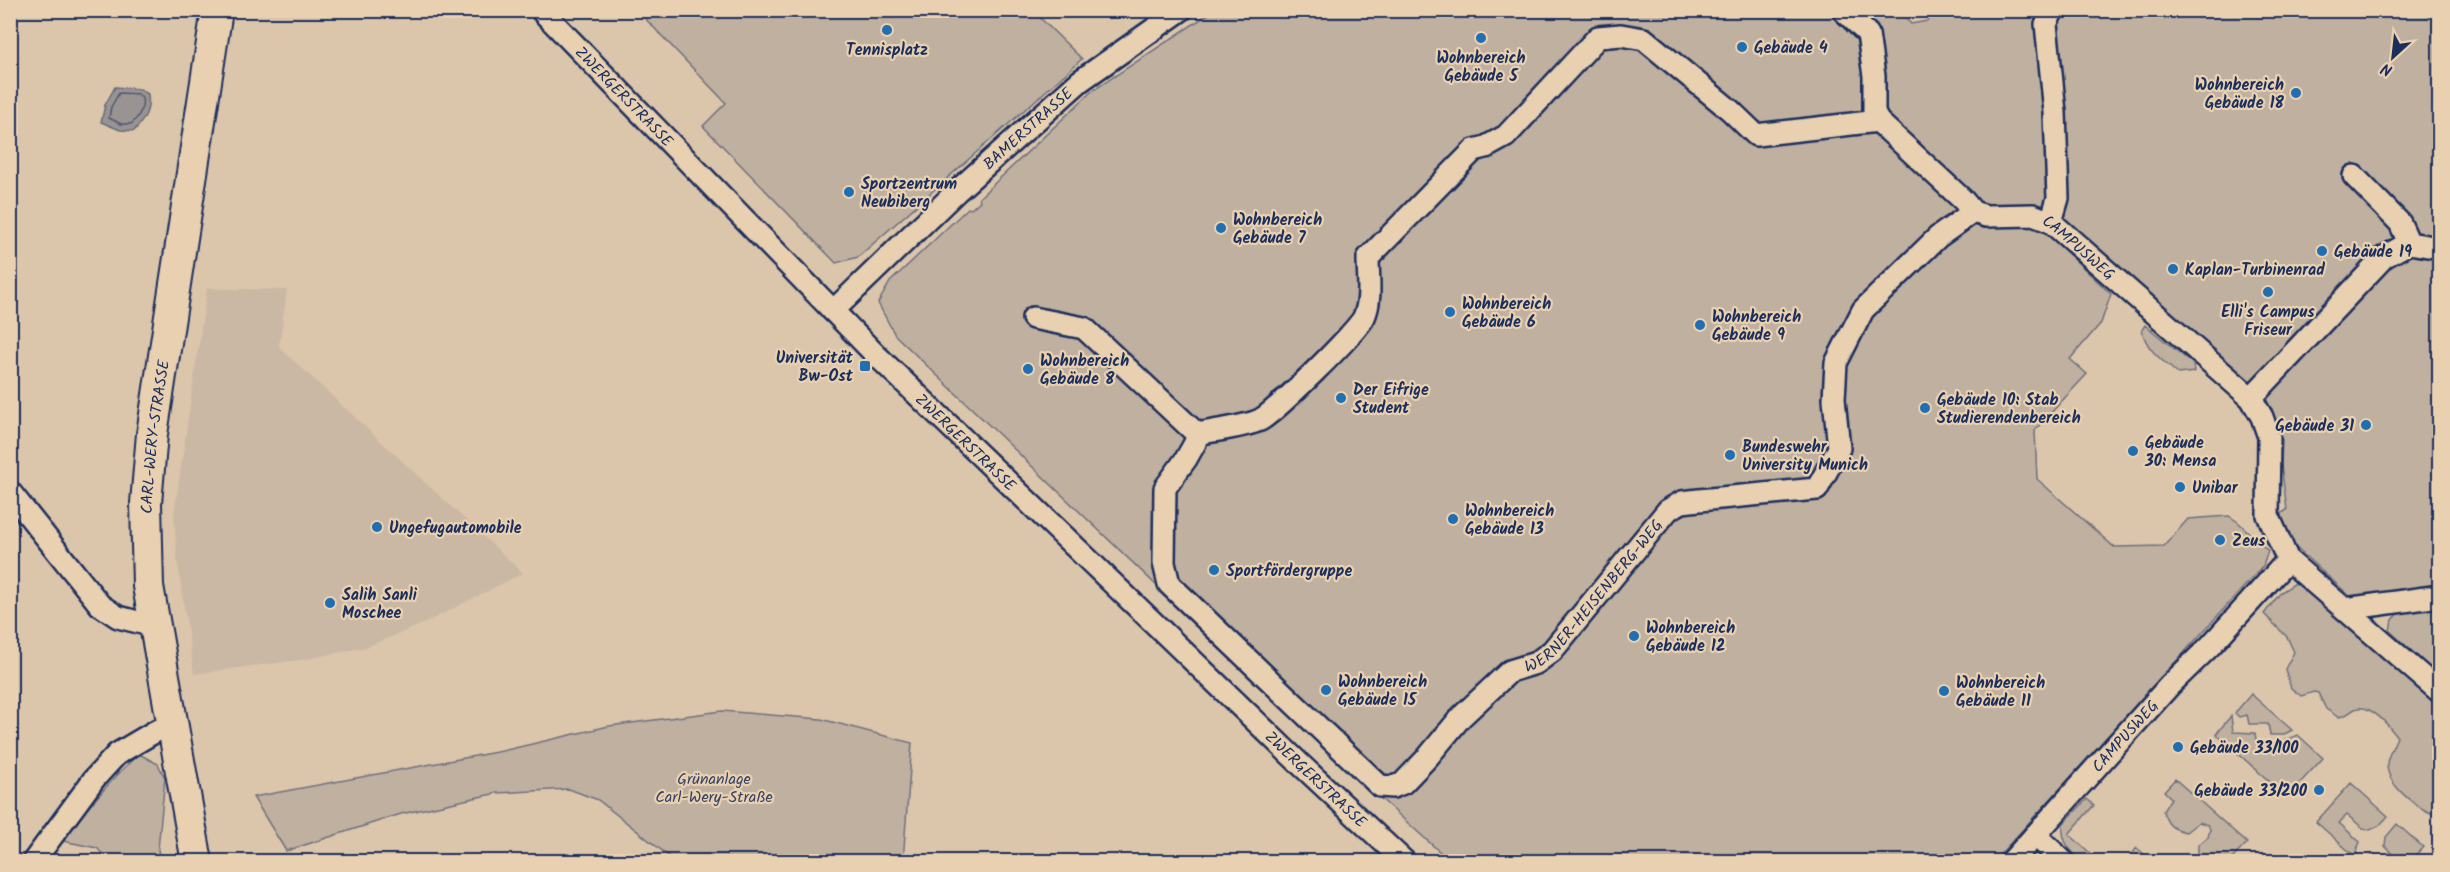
<svg xmlns="http://www.w3.org/2000/svg" width="2450" height="872" viewBox="0 0 2450 872" font-family="Kalam,sans-serif">
<style>
.built{fill:#cab8a4}
.green{fill:#bfb0a0;stroke:#6d707f;stroke-width:1.5}
.water{fill:#999391;stroke:#676b7d;stroke-width:1.5}
.lines{fill:none;stroke-linecap:round;stroke-linejoin:round}
.shore{stroke:#4d5772;stroke-width:1.5}
.minor-casing{stroke:#1b2f5e;stroke-width:26}
.secondary-casing{stroke:#1b2f5e;stroke-width:34}
.minor{stroke:#e8d0b0;stroke-width:21}
.secondary{stroke:#e8d0b0;stroke-width:30}
.poi-dot{fill:#1f6fb2;stroke:#e8d0b0;stroke-width:2}
.labels{text-anchor:middle;stroke-width:4.5;stroke-linejoin:round;paint-order:stroke}
.poi-label{font-size:16px;font-weight:bold;fill:#1b2f5e;stroke:#e8d0b0;text-anchor:start}
.street-label{font-size:16px;fill:#1b2f5e;stroke:#e8d0b0}
.park-label{font-size:16px;fill:#344268;stroke:#e8d0b0}
</style>
<rect width="100%" height="100%" fill="#dcc6ab"/>
<filter id="ink" filterUnits="userSpaceOnUse"><feTurbulence type="fractalNoise" baseFrequency=".0167" numOctaves="2"/><feDisplacementMap in="SourceGraphic" scale="12" xChannelSelector="R" yChannelSelector="G"/><feConvolveMatrix kernelMatrix="1 2 1 2 8 2 1 2 1" color-interpolation-filters="sRGB"/></filter>
<g filter="url(#ink)">
<path class="built" d="M207,288L287,290L279,347L523,573L423,624L366,647L307,659L194,674L177,558L174,515Z"/>
<path class="green" d="M1938,10L2439,11V588L2357,600L2350,596L2294,546L2283,528L2282,513L2287,510L2281,465L2282,440L2268,416L2272,409L2067,227L1982,206L1882,116L1868,16L1871,11H1903L1905,17L1911,24L1927,21Z
M638,11H1033L1082,59L858,257L836,263L703,126L726,103Z
M1213,11H1831L1855,33L1861,47L1864,56L1865,98L1948,195L2042,229L2111,294L2101,323L2070,359L2087,374L2035,430L2037,479L2114,547L2164,546L2188,519L2229,516L2238,522L2268,551L2263,566L1994,861H1450L1347,768L895,335L878,303L890,282L968,208L971,209L980,201L979,198L1092,91Z
M2145,325L2193,364L2194,372L2178,374C2163,361 2146,350 2142,330Z
M2297,582L2439,703V814L2437,815C2418,810 2386,785 2387,763C2388,755 2394,745 2397,737C2390,727 2370,702 2355,709C2347,713 2348,716 2338,717L2326,709L2318,693L2314,692L2301,696L2291,688L2285,669L2294,652L2287,637L2264,614L2281,592Z
M2439,601V676L2390,631C2391,606 2421,606 2439,601Z
M2251,694L2292,730L2283,735H2270L2268,724H2249L2247,715L2239,717L2235,713Z
M722,711L821,719L912,743L903,861H675L598,800L569,789L497,793L401,814L286,851L253,797L502,751L609,726Z
M2231,716L2233,732L2255,733L2257,746L2274,745L2275,751L2283,750L2284,740L2298,735L2323,758L2287,797L2216,734Z
M139,754L158,764L165,778L158,849L160,861H109L97,848L63,841C86,809 110,780 139,754Z
M2175,779L2247,843L2230,861H2203L2198,853V845L2208,837L2210,829L2208,825L2199,822L2186,832C2172,829 2167,825 2163,811L2171,798L2164,791Z
M2351,783L2388,816L2379,826L2370,830L2363,828L2347,815L2339,823L2360,842L2356,852L2359,857L2366,860L2374,854L2383,861H2360L2316,822Z
M2087,799L2094,805L2069,834L2099,861H2082C2070,851 2061,841 2063,824Z
M2397,824L2423,847L2410,861H2395L2397,859L2385,846L2386,837Z
M2137,848L2152,861H2125Z"/>
<path class="water" d="M115,87L140,89L148,94C150,110 145,119 134,131L120,130L101,122L105,105Z"/>
<g class="lines">
<path class="shore" d="M119,93L138,94L142,98C144,109 139,117 131,124H121L109,118L111,107Z"/>
<g class="minor-casing">
<g id="minor">
<path id="s1" d="M541,10L874,353L1300,764L1405,862"/>
<path id="s2" d="M1843,10L1868,34L1874,76V113L1878,121L1963,200L1973,212L1986,216L2033,215L2051,222L2251,398L2262,417L2269,437L2268,515L2288,560L2440,692"/>
<path id="s3" d="M1878,121L1756,135L1730,110L1644,39L1621,35L1598,37L1506,136L1486,147L1474,150L1368,258C1368,276 1372,300 1364,317C1358,331 1274,413 1260,420C1245,427 1215,430 1197,434L1195,443L1186,459L1165,488L1164,563L1169,584L1380,786L1393,787L1403,783L1427,758L1461,717L1510,671L1536,663L1552,651L1668,510L1682,502L1699,500L1817,489L1839,448L1834,399L1836,363L1863,310L1938,237L1973,212"/>
<path d="M2354,176L2400,223L2409,243"/>
<path d="M2051,222L2058,198L2055,112L2046,24L2053,10"/>
<path id="s4" d="M833,311L957,191L1080,81L1181,10"/>
<path d="M1033,318L1084,328L1197,434"/>
<path d="M2251,398L2384,257L2409,243L2440,248"/>
<path d="M10,492L100,605L118,617L154,626"/>
<path d="M2345,609L2440,596"/>
<path d="M2035,835L2064,862"/>
<path d="M33,862L94,779L117,754L156,731L172,726"/>
<path id="s5" d="M2011,862L2170,685L2210,646L2288,560"/>
</g>
</g>
<g class="secondary-casing">
<g id="secondary">
<path id="s6" d="M197,862L148,586L146,503L152,434L217,10"/>
</g>
</g>
<use href="#minor" class="minor"/>
<use href="#secondary" class="secondary"/>
</g>
</g>
<g class="poi-dot">
<circle cx="887" cy="30" r="6"/>
<circle cx="1481" cy="38" r="6"/>
<circle cx="1742" cy="47" r="6"/>
<circle cx="2296" cy="93" r="6"/>
<circle cx="849" cy="192" r="6"/>
<circle cx="1221" cy="228" r="6"/>
<circle cx="2322" cy="251" r="6"/>
<circle cx="2173" cy="269" r="6"/>
<circle cx="2268" cy="292" r="6"/>
<circle cx="1450" cy="312" r="6"/>
<circle cx="1700" cy="325" r="6"/>
<rect x="859" y="360" width="12" height="12" rx="3"/>
<circle cx="1028" cy="369" r="6"/>
<circle cx="1341" cy="398" r="6"/>
<circle cx="1925" cy="408" r="6"/>
<circle cx="2366" cy="425" r="6"/>
<circle cx="2133" cy="451" r="6"/>
<circle cx="1730" cy="455" r="6"/>
<circle cx="2180" cy="487" r="6"/>
<circle cx="1453" cy="519" r="6"/>
<circle cx="377" cy="527" r="6"/>
<circle cx="2220" cy="540" r="6"/>
<circle cx="1214" cy="570" r="6"/>
<circle cx="330" cy="603" r="6"/>
<circle cx="1634" cy="636" r="6"/>
<circle cx="1326" cy="690" r="6"/>
<circle cx="1944" cy="691" r="6"/>
<circle cx="2178" cy="747" r="6"/>
<circle cx="2319" cy="790" r="6"/>
</g>
<g class="labels">
<g class="poi-label">
<text x="1754" y="53">Gebäude 4</text>
<text x="887" y="55" text-anchor="middle">Tennisplatz</text>
<text x="1481" y="63" text-anchor="middle">Wohnbereich<tspan x="1481" dy="18">Gebäude 5</tspan></text>
<text x="2284" y="90" text-anchor="end">Wohnbereich<tspan x="2284" dy="18">Gebäude 18</tspan></text>
<text x="861" y="189">Sportzentrum<tspan x="861" dy="18">Neubiberg</tspan></text>
<text x="1233" y="225">Wohnbereich<tspan x="1233" dy="18">Gebäude 7</tspan></text>
<text x="2334" y="257">Gebäude 19</text>
<text x="2185" y="275">Kaplan-Turbinenrad</text>
<text x="1462" y="309">Wohnbereich<tspan x="1462" dy="18">Gebäude 6</tspan></text>
<text x="2268" y="317" text-anchor="middle">Elli's Campus<tspan x="2268" dy="18">Friseur</tspan></text>
<text x="1712" y="322">Wohnbereich<tspan x="1712" dy="18">Gebäude 9</tspan></text>
<text x="853" y="363" text-anchor="end">Universität<tspan x="853" dy="18">Bw-Ost</tspan></text>
<text x="1040" y="366">Wohnbereich<tspan x="1040" dy="18">Gebäude 8</tspan></text>
<text x="1353" y="395">Der Eifrige<tspan x="1353" dy="18">Student</tspan></text>
<text x="1937" y="405">Gebäude 10: Stab<tspan x="1937" dy="18">Studierendenbereich</tspan></text>
<text x="2354" y="431" text-anchor="end">Gebäude 31</text>
<text x="2145" y="448">Gebäude<tspan x="2145" dy="18">30: Mensa</tspan></text>
<text x="1742" y="452">Bundeswehr<tspan x="1742" dy="18">University Munich</tspan></text>
<text x="2192" y="493">Unibar</text>
<text x="1465" y="516">Wohnbereich<tspan x="1465" dy="18">Gebäude 13</tspan></text>
<text x="389" y="533">Ungefugautomobile</text>
<text x="2232" y="546">Zeus</text>
<text x="1226" y="576">Sportfördergruppe</text>
<text x="342" y="600">Salih Sanli<tspan x="342" dy="18">Moschee</tspan></text>
<text x="1646" y="633">Wohnbereich<tspan x="1646" dy="18">Gebäude 12</tspan></text>
<text x="1338" y="687">Wohnbereich<tspan x="1338" dy="18">Gebäude 15</tspan></text>
<text x="1956" y="688">Wohnbereich<tspan x="1956" dy="18">Gebäude 11</tspan></text>
<text x="2190" y="753">Gebäude 33/100</text>
<text x="2307" y="796" text-anchor="end">Gebäude 33/200</text>
</g>
<g class="street-label">
<text dy="6" stroke="none"><textPath href="#s1" startOffset="120">ZWERGERSTRASSE</textPath></text>
<text dy="6" stroke="none"><textPath href="#s4" startOffset="267">BAMERSTRASSE</textPath></text>
<text dy="6" stroke="none"><textPath href="#s2" startOffset="372">CAMPUSWEG</textPath></text>
<text dy="6" stroke="none"><textPath href="#s6" startOffset="430">CARL-WERY-STRASSE</textPath></text>
<text dy="6" stroke="none"><textPath href="#s1" startOffset="606">ZWERGERSTRASSE</textPath></text>
<text dy="6" stroke="none"><textPath href="#s3" startOffset="1656">WERNER-HEISENBERG-WEG</textPath></text>
<text dy="6" stroke="none"><textPath href="#s5" startOffset="170">CAMPUSWEG</textPath></text>
<text dy="6" stroke="none"><textPath href="#s1" startOffset="1092">ZWERGERSTRASSE</textPath></text>
</g>
<g class="park-label">
<text x="714" y="784">Grünanlage<tspan x="714" dy="18">Carl-Wery-Straße</tspan></text>
</g>
</g>
<rect width="2450" height="872" fill="none" stroke="#e8d0b0" stroke-width="36"/>
<rect x="18" y="18" width="2414" height="836" fill="none" stroke="#1b2f5e" stroke-width="2" filter="url(#ink)"/>
<g transform="translate(2393 57) rotate(207)" stroke="#e8d0b0" stroke-width="4.5" paint-order="stroke">
<path d="M0-4.5L10 22L0 15L-10 22Z" fill="#1b2f5e"/>
<text y="-9" font-size="16" font-weight="bold" text-anchor="middle" fill="#1b2f5e">N</text>
</g>
</svg>
